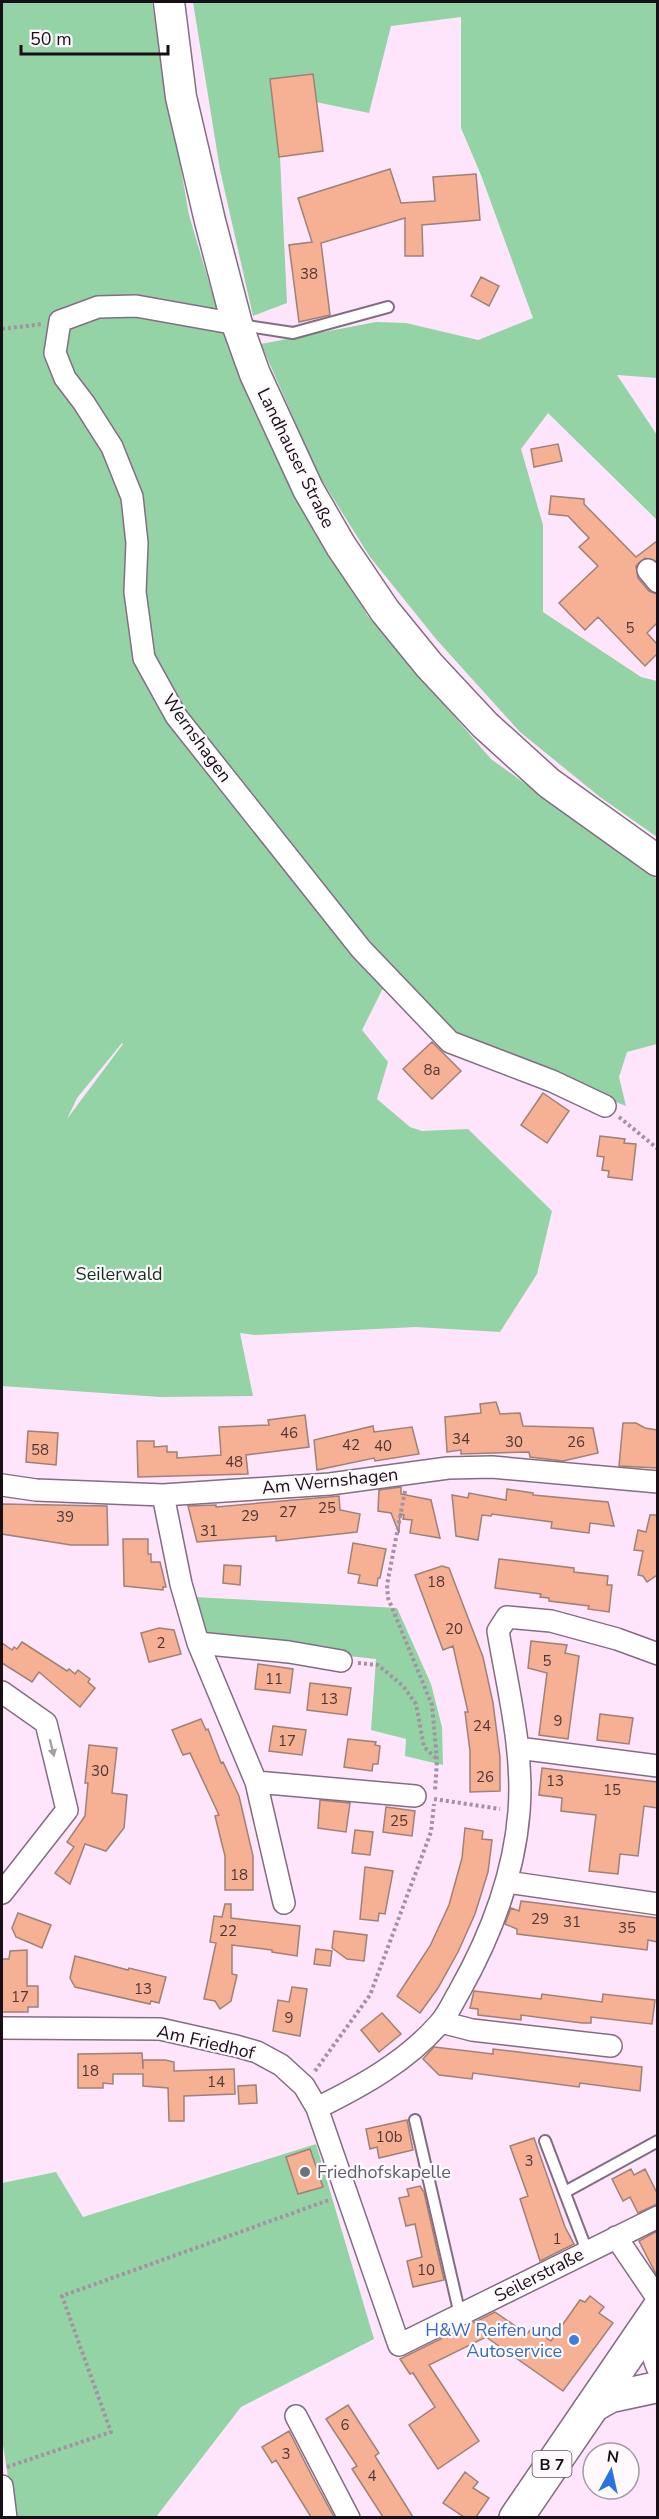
<svg xmlns="http://www.w3.org/2000/svg" width="659" height="2519" viewBox="0 0 659 2519" font-family="'Nunito Sans',sans-serif">
<style>
.green{fill:#93d3a6;fill-rule:evenodd}
.building{fill:#f6b094;stroke:#9f8175;stroke-width:1.5}
.lines{fill:none;stroke-linecap:round;stroke-linejoin:round}
.lane-casing{stroke:#846d82;stroke-width:14}
.street-casing{stroke:#846d82;stroke-width:24}
.secondary-casing{stroke:#846d82;stroke-width:33}
.primary-casing{stroke:#846d82;stroke-width:36}
.path{stroke:#a491a2;stroke-width:4;stroke-dasharray:3 3;stroke-linecap:butt}
.lane{stroke:#fff;stroke-width:10}
.street{stroke:#fff;stroke-width:21}
.secondary{stroke:#fff;stroke-width:30}
.primary{stroke:#fff;stroke-width:33}
.oneway{fill:#a39fa2}
.worship-dot{fill:#6b7280;stroke:#fff9fe;stroke-width:2}
.shop-dot{fill:#3f7fe0;stroke:#fff9fe;stroke-width:2}
.labels{text-anchor:middle;stroke-width:4.5;stroke-linejoin:round;paint-order:stroke}
.number-label{font-size:15px;fill:#503736}
.shield{fill:#fff9fe;stroke:#5d555c;stroke-width:1.5}
.shield-label{font-size:16px;font-weight:bold;fill:#180f17}
.street-label{font-size:18px;fill:#180f17;stroke:#fff9fe}
.park-label{font-size:18px;fill:#0f321c;stroke:#fff9fe}
.worship-label{font-size:18px;fill:#5b616d;stroke:#fff9fe;text-anchor:start}
.shop-label{font-size:18px;fill:#366cbe;stroke:#fff9fe;text-anchor:end}
</style>
<rect width="100%" height="100%" fill="#fee5fc"/>
<path class="green" d="M2,2H152L189,215L228,347L367,615L491,759L657,879V1044L627,1052L619,1077L626,1106L451,1035L397,977L382,990L362,1030L388,1062L377,1099L410,1127L422,1131L468,1129L552,1211L537,1274L500,1332L416,1327L255,1335L240,1333L253,1396L160,1397L2,1386ZM122,1043L123,1044L67,1119L77,1098Z
M193,2H657V378L617,375L657,435V520L548,413L521,449L543,525V612L641,677L657,681V837L600,797L520,732L436,639L370,557L318,474L261,344L376,322L406,323L478,340L533,318L481,175L461,128V17L391,26L369,113L277,94L287,303L253,316L220,170Z
M194,1597L397,1608L431,1684L442,1727L443,1765L405,1756L406,1739L371,1730L376,1659L204,1640Z
M316,2144L374,2339L241,2407L156,2517H14L2,2438V2183L56,2172L83,2217Z"/>
<path class="building" d="M313,74L323,151L279,157L270,79Z
M390,169L401,203L435,201L433,177L476,174L480,220L422,225L423,256H405V218L321,243L330,315L299,322L289,245L312,242L298,198Z
M481,277L499,286L489,306L471,296Z
M558,444L562,461L534,467L531,449Z
M551,496L584,499V504L636,557L657,541V562L645,558L636,566L638,578L649,591L657,594V623L647,633L657,644V654L645,666L598,617L585,630L559,603L598,566L579,547L589,538L568,516L549,514Z
M432,1042L461,1071L432,1099L403,1069Z
M543,1093L569,1111L547,1143L521,1125Z
M600,1136L625,1139L624,1143L636,1144L632,1180L608,1177L609,1171L602,1170L604,1157L597,1156Z
M496,1402L500,1414L520,1413L523,1426L593,1428L598,1453L563,1461L530,1457L529,1452L461,1454V1450L447,1452L445,1417L481,1413L480,1404Z
M305,1415L309,1447L246,1455L248,1474L138,1477L137,1441H154V1447L167,1446V1452H177V1458L221,1455L219,1427L269,1425L268,1420Z
M623,1423H636L645,1428L657,1430V1468L619,1466Z
M373,1426L374,1432L412,1427L419,1454L375,1461L374,1458L317,1470L314,1440Z
M28,1431L58,1433L56,1465L26,1462Z
M401,1487V1494L431,1500L440,1538L410,1533L412,1520L403,1519L404,1515L400,1514L399,1533L391,1513L378,1511L379,1490Z
M507,1489L533,1493V1495L608,1502L614,1526L590,1523L589,1533L551,1528L552,1522L492,1514L491,1516L482,1515L478,1540L456,1536L452,1495L468,1498L469,1493L506,1500Z
M339,1496L340,1510L360,1514L357,1532L276,1541V1536L197,1542L188,1506L216,1505V1507Z
M2,1504L107,1506L108,1545H71L2,1534Z
M650,1515H657V1575L647,1582L643,1576L638,1575L643,1551L634,1550L638,1530L646,1532Z
M123,1539H148V1554H151V1562H160L166,1587H163V1590L124,1586Z
M353,1543L386,1549L380,1578H378L377,1586L358,1583L360,1575L348,1573Z
M499,1559L574,1568V1572L608,1576L607,1585H612L609,1612L588,1609L589,1606L549,1601V1598L540,1597L541,1594L495,1588Z
M224,1565L241,1566L240,1585L223,1583Z
M442,1566L449,1568L483,1657L493,1703L500,1757V1791L470,1792V1751L465,1712H468L453,1646L443,1650L415,1575Z
M159,1628L174,1630L181,1654L149,1662L141,1633Z
M531,1641L567,1645L565,1653L579,1656L568,1739L539,1735L547,1673L528,1668Z
M22,1642L67,1671L69,1669L75,1674L78,1670L90,1679L88,1682L95,1688L80,1707L39,1672L32,1682L2,1663V1643L12,1650L14,1647L17,1649Z
M258,1664L293,1669L290,1693L255,1689Z
M310,1683L351,1688L347,1715L307,1710Z
M600,1714L633,1718L629,1744L597,1740Z
M201,1719L206,1730L208,1729L221,1763L223,1762L239,1796L253,1856V1890H225V1856L215,1816L219,1815L190,1753L183,1755L172,1730Z
M273,1726L306,1730L302,1755L269,1751Z
M348,1739L376,1742L375,1745L380,1746L378,1764H373L372,1771L344,1767Z
M89,1745L117,1748L112,1793L127,1795L124,1828L106,1851L85,1844L70,1884L55,1873L74,1847L67,1842L85,1816L88,1783H85Z
M542,1768L657,1782V1808L644,1806L638,1856L620,1854L618,1874L589,1871L596,1815L561,1811L562,1798L539,1795Z
M320,1800L350,1803L346,1832L318,1828Z
M386,1807L415,1811L412,1836L383,1832Z
M465,1828L483,1831L482,1839L492,1840L488,1872L475,1914L458,1952L438,1988L420,2013L397,1996L430,1946L449,1905L462,1858Z
M355,1830L373,1832L370,1855L352,1853Z
M365,1867L393,1871L385,1914L379,1913L378,1921L360,1919Z
M521,1901L657,1918V1942L648,1940L647,1950L517,1934V1929L505,1924L511,1908L519,1911Z
M225,1904H231V1918L300,1926L297,1956L272,1952V1950L232,1945V1974L237,1975L231,2001L220,2009L215,2001L204,1999L216,1943L210,1942L214,1916L222,1917Z
M18,1913L51,1925L42,1948L16,1937L12,1928Z
M334,1931L367,1935L364,1961L347,1959L332,1948Z
M316,1949L332,1951L330,1966L314,1964Z
M27,1950V1986H38V2007H28V2012H2V1959H9L10,1951Z
M75,1956L128,1970L129,1968L166,1977L159,2003L151,2001L150,2004L75,1987L70,1978Z
M292,1987L307,1989L300,2036L273,2031L278,2000L289,2002Z
M474,1991L541,1999L542,1994L602,2002L603,1994L655,2000L652,2024L591,2017V2023H582L521,2015V2020L478,2015V2009L470,2008Z
M382,2013L401,2034L379,2052L361,2030Z
M434,2047L493,2054V2049L642,2067L640,2091L580,2083L579,2087L473,2073L472,2079L439,2075L423,2059Z
M142,2053L143,2069V2060H165L174,2062V2071L234,2069L235,2094L184,2096V2121H169L168,2088L143,2086V2074H113V2084L103,2083V2088H78V2054Z
M256,2085L257,2103L239,2104L238,2086Z
M407,2120L413,2150L379,2158L377,2147L370,2149L366,2129Z
M534,2138L565,2227L574,2244L540,2261L520,2199L528,2196L510,2146Z
M310,2149L323,2187L298,2194L286,2157Z
M631,2169L634,2175L645,2169L657,2193V2204L638,2213L630,2197L623,2201L612,2179Z
M420,2186L424,2192L444,2280L413,2287L407,2261L422,2257L415,2224L406,2226L399,2198L409,2196L407,2189Z
M657,2231V2276L639,2241Z
M590,2296L604,2307L599,2313L613,2323L563,2391L486,2337L429,2365L479,2441L438,2469L409,2425L435,2407L413,2373L410,2374L400,2359L495,2312L527,2334L532,2328L551,2341L580,2300L585,2302Z
M348,2405L379,2453L375,2456L413,2517H383L352,2469L357,2466L326,2419Z
M289,2431L312,2476L334,2517H311L276,2460L272,2463L262,2447Z
M465,2472L478,2482L473,2488L489,2498L476,2517H464L443,2503Z"/>
<g class="lines">
<g class="lane-casing">
<path id="lane" d="M241,325L293,333L388,307
M415,2120L460,2315
M545,2141L587,2251
M565,2192L658,2141"/>
</g>
<g class="street-casing">
<path id="street" d="M237,324L136,306L98,307L60,321L55,353L65,378L84,403L112,447L132,497L137,543L135,592L144,658L176,716L361,949L450,1042L552,1081L605,1106
M648,570L658,582
M2,1485L36,1490L163,1495L330,1484L448,1468L492,1467L658,1482
M163,1495L181,1584L198,1643L256,1782L284,1903
M198,1643L289,1652L341,1661
M2,1692L46,1723L67,1810L2,1893
M518,1748L658,1766
M256,1782L415,1796
M507,1882L658,1904
M441,2022L472,2030L611,2046
M2,2028L160,2029L236,2046L257,2052L281,2065L304,2086L317,2108L399,2345L658,2217
M317,2108C362,2086 407,2061 440,2023C448,2014 453,2002 459,1992C490,1937 514,1875 519,1812C524,1752 508,1690 498,1631L507,1617L551,1621L617,1639L658,1654
M616,2237L658,2299
M653,2321C650,2339 650,2352 658,2369
M296,2416L349,2518
M2,2486L6,2518"/>
</g>
<g class="secondary-casing">
<path id="secondary" d="M169,2L181,97L210,221L237,324L255,374L308,489L341,546L385,611L429,665L485,725L549,783L658,861
M588,2410L611,2397L658,2387"/>
</g>
<g class="primary-casing">
<path id="primary" d="M516,2518L658,2310"/>
</g>
<path class="path" d="M2,329L42,324
M619,1117L658,1149
M405,1491L387,1585L388,1598L432,1705L437,1760L435,1791
M358,1663L378,1665L403,1686L416,1704L424,1747L437,1759
M434,1799L500,1809
M315,2071L370,1995L431,1832L434,1804
M7,2467L111,2432L62,2296L329,2200"/>
<use href="#lane" class="lane"/>
<use href="#street" class="street"/>
<use href="#secondary" class="secondary"/>
<use href="#primary" class="primary"/>
</g>
<defs><path id="oneway-solid" d="M-6-.8H1V-3.2L6.5 0L1 3.2V.8H-6Z" transform="scale(1.5)"/></defs>
<use class="oneway" href="#oneway-solid" transform="translate(52 1748) rotate(76)"/>
<circle class="worship-dot" cx="305" cy="2172" r="6"/>
<circle class="shop-dot" cx="574" cy="2340" r="6"/>
<g class="labels">
<g class="number-label">
<text x="309" y="279">38</text>
<text x="630" y="633">5</text>
<text x="432" y="1075">8a</text>
<text x="289" y="1438">46</text>
<text x="461" y="1444">34</text>
<text x="514" y="1447">30</text>
<text x="576" y="1447">26</text>
<text x="351" y="1450">42</text>
<text x="383" y="1451">40</text>
<text x="40" y="1455">58</text>
<text x="234" y="1467">48</text>
<text x="327" y="1513">25</text>
<text x="288" y="1517">27</text>
<text x="250" y="1521">29</text>
<text x="65" y="1522">39</text>
<text x="209" y="1536">31</text>
<text x="436" y="1587">18</text>
<text x="454" y="1634">20</text>
<text x="161" y="1648">2</text>
<text x="547" y="1666">5</text>
<text x="274" y="1684">11</text>
<text x="329" y="1704">13</text>
<text x="558" y="1726">9</text>
<text x="482" y="1731">24</text>
<text x="287" y="1746">17</text>
<text x="100" y="1776">30</text>
<text x="485" y="1782">26</text>
<text x="555" y="1786">13</text>
<text x="612" y="1795">15</text>
<text x="399" y="1826">25</text>
<text x="239" y="1880">18</text>
<text x="540" y="1924">29</text>
<text x="572" y="1927">31</text>
<text x="627" y="1933">35</text>
<text x="228" y="1936">22</text>
<text x="143" y="1994">13</text>
<text x="20" y="2002">17</text>
<text x="289" y="2023">9</text>
<text x="90" y="2076">18</text>
<text x="216" y="2087">14</text>
<text x="389" y="2142">10b</text>
<text x="529" y="2166">3</text>
<text x="557" y="2244">1</text>
<text x="426" y="2275">10</text>
<text x="345" y="2430">6</text>
<text x="286" y="2459">3</text>
<text x="372" y="2481">4</text>
</g>
<rect class="shield" x="532.5" y="2451" width="39" height="26" rx="4.5"/>
<g class="shield-label">
<text x="552" y="2470">B 7</text>
</g>
<g class="street-label">
<text transform="translate(296 458) rotate(64)" y="6">Landhauser Straße</text>
<text transform="translate(197 738) rotate(54)" y="6">Wernshagen</text>
<text transform="translate(330 1481) rotate(-6)" y="6">Am Wernshagen</text>
<text transform="translate(206 2042) rotate(13)" y="6">Am Friedhof</text>
<text transform="translate(539 2275) rotate(-27)" y="6">Seilerstraße</text>
</g>
<g class="park-label">
<text x="119" y="1280">Seilerwald</text>
</g>
<g class="worship-label">
<text x="317" y="2178">Friedhofskapelle</text>
</g>
<g class="shop-label">
<text x="562" y="2336">H&amp;W Reifen und<tspan x="562" dy="21">Autoservice</tspan></text>
</g>
</g>
<rect width="659" height="2519" fill="none" stroke="#180f17" stroke-width="6"/>
<g transform="translate(611 2471) rotate(8)"><circle r="28" fill="#fff9fe" stroke="#a39ba2" stroke-width="1.5"/>
<path d="M0-4.5L10 22L0 15L-10 22Z" fill="#2a72df"/>
<text y="-9" font-size="16" font-weight="bold" text-anchor="middle" fill="#180f17">N</text>
</g>
<path d="M21 45v9h147v-9" fill="none" stroke="#180f17" stroke-width="3"/>
<text x="30" y="45" font-size="18" fill="#180f17" stroke="#fff9fe" stroke-width="4.5" paint-order="stroke">50 m</text>
</svg>
